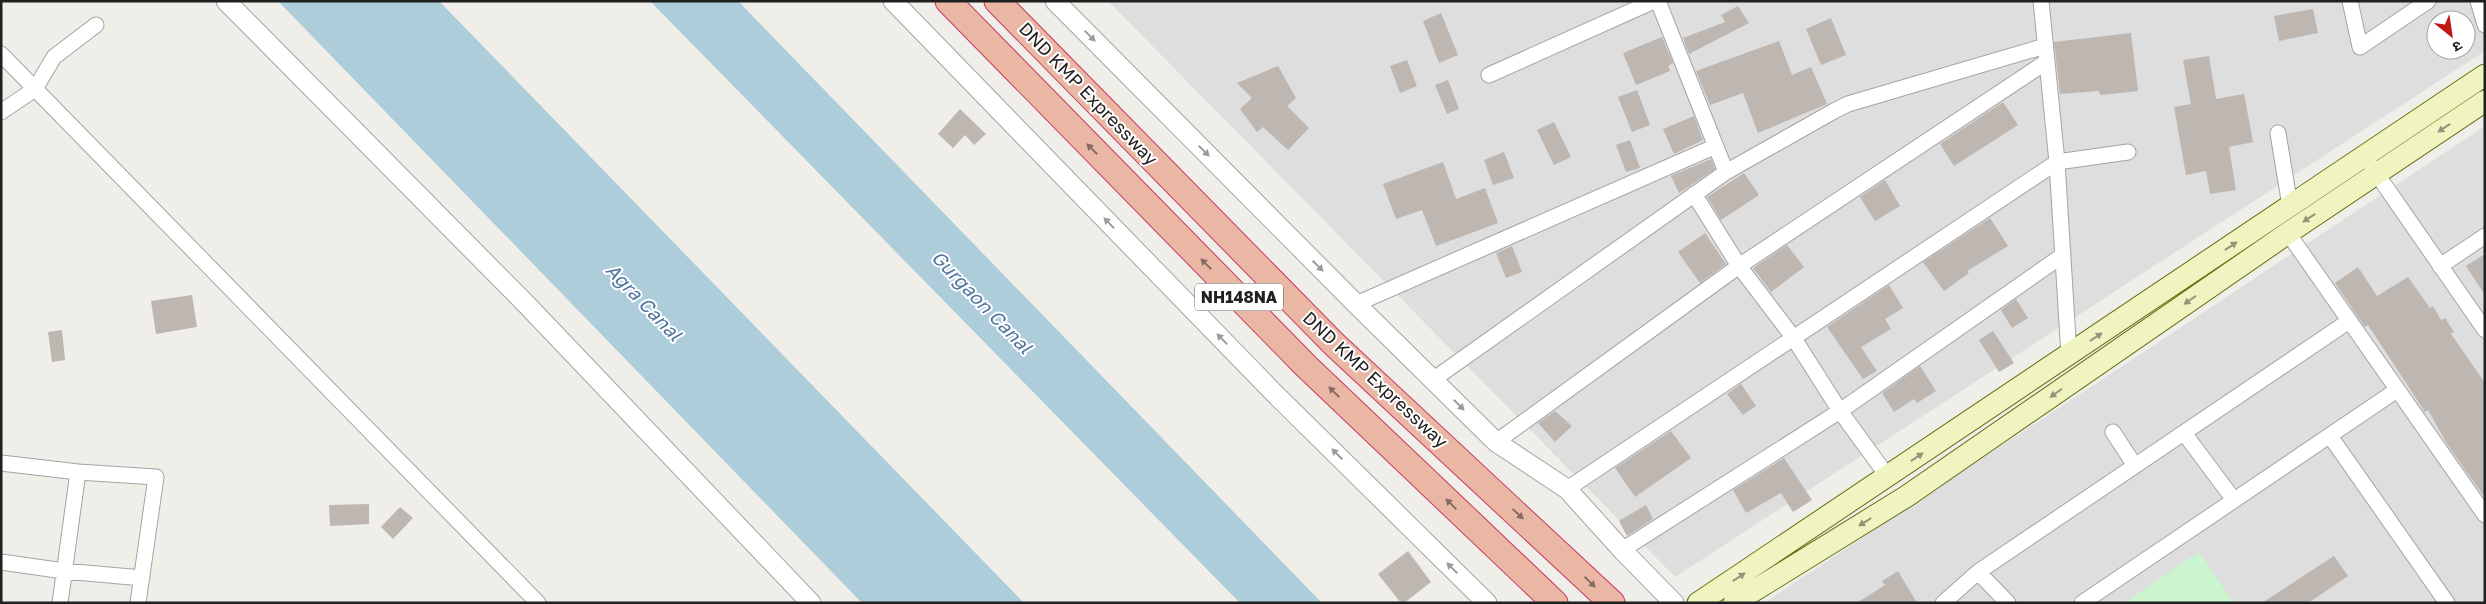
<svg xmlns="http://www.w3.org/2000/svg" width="2486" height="604" viewBox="0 0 2486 604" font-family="'Golos Text','Noto Sans Devanagari',sans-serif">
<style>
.residential{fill:#dedede;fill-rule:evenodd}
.park{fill:#caf5cf}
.water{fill:#accdd9}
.building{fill:#bdb6b1}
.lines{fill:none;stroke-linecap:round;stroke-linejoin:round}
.minor-casing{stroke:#a4a4a4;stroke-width:17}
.tertiary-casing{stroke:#a4a4a4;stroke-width:21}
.secondary-casing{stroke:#61700f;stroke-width:23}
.trunk-casing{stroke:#cc3763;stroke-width:27}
.minor{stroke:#fff;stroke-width:15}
.tertiary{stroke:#fff;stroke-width:19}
.secondary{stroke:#f0f4c1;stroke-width:21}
.trunk{stroke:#eab7a5;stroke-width:25}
.oneway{fill:#9b9b9b}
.oneway2{fill:#929579}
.oneway3{fill:#856c62}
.labels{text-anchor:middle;stroke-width:4;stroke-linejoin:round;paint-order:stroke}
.shield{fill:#fff;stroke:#636363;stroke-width:1}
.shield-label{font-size:16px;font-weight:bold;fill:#202020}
.street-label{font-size:18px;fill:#202020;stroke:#fff}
.water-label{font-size:19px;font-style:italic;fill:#5176a0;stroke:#fff}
</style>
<rect width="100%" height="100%" fill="#f0eee8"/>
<path class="residential" d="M1108,1H2485V51L1675,577ZM2436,20H2466V50H2436Z
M2485,126V603H1764Z"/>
<path class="park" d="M2199,552L2234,603H2124Z"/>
<path class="water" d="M278,1H439L1024,603H862Z
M650,1H738L1322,603H1240Z"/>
<path class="building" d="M1738,6L1749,23L1689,54L1683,38L1725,22L1721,15Z
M2313,9L2318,33L2279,41L2274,16Z
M1441,13L1458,55L1439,63L1423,21Z
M1831,18L1846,55L1821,65L1806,29Z
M2131,33L2138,91L2100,95L2099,91L2060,94L2054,42Z
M1662,37L1673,63L1668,66L1670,71L1636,85L1623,53Z
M1779,41L1792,75L1811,67L1827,104L1758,133L1743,93L1710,105L1696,71Z
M2209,56L2216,99L2244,94L2253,142L2229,147L2236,190L2210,194L2206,171L2186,175L2174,107L2191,104L2183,60Z
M1407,60L1417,86L1400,93L1390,66Z
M1278,66L1296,98L1287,106L1309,128L1288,150L1263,127L1257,132L1240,109L1252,98L1237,83Z
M1448,80L1459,109L1447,114L1435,85Z
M1637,90L1650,125L1632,132L1618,97Z
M2003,102L2018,125L1954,166L1940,144Z
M960,109L986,134L974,145L965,135L953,148L938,134Z
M1694,116L1703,140L1674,154L1663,129Z
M1554,122L1571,157L1554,165L1537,130Z
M1630,140L1640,168L1626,172L1616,145Z
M1504,152L1514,178L1493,185L1484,160Z
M1711,159L1715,169L1679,193L1671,176Z
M1443,162L1456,199L1485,188L1498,223L1436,246L1422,210L1396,219L1383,184Z
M1744,173L1759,195L1721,220L1707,197Z
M1885,180L1900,206L1875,221L1860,197Z
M1990,218L2008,246L1967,271L1969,273L1944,291L1923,262Z
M1705,233L1726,264L1700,283L1678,252Z
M1787,245L1804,267L1771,292L1753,268Z
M1512,246L1522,272L1506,278L1496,253Z
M2485,254V295L2466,266Z
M2358,267L2377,296L2408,277L2430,308L2433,306L2441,320L2445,318L2454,332L2451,334L2485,383V498L2447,444L2428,410L2425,412L2368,325L2365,327L2335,283Z
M1889,285L1903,308L1885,319L1891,329L1861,347L1877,371L1863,379L1827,327Z
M192,295L197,327L156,334L151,301Z
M2016,299L2028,318L2012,328L2001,310Z
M62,330L65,360L52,362L48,332Z
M1993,331L2014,363L1999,372L1979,340Z
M1920,366L1936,391L1917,403L1914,399L1894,412L1882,393Z
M1741,384L1756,406L1743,415L1727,394Z
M1555,411L1572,426L1555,442L1538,423Z
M1671,431L1691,458L1635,497L1615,468Z
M1784,458L1812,500L1793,512L1781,493L1746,513L1733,490Z
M369,504V524L330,526L329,505Z
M1646,505L1653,519L1627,536L1619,521Z
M400,507L413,518L393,539L381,527Z
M1408,551L1431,582L1404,603H1401L1378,574Z
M2334,556L2348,576L2308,603H2262Z
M1898,571L1917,603H1857L1885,585L1882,581Z"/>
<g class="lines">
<g class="minor-casing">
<path id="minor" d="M1658,1L1726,172
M2041,1L2057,162L2069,355
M2350,1L2360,47L2428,1
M2478,1L2485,25
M1,54L538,603
M1489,75L1654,1
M1,112L35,89L54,57L96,25
M2278,133L2290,206
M2372,167L2485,330
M1694,194L1739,266L1793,337L1840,411L1888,477
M2288,233L2485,515
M2440,266L2485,236
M1356,304L1716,146
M1434,379L1726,172L1834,111L1848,104L2045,46
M2113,432L2135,466
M2184,433L2234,500
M2330,436L2447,603
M1496,442L1739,266L2046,62
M1,463L78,472L156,477L138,603
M1567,489L2057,162L2128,152
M1622,550L1840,411L2063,255
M1,562L64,571L142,578
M1978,572L2008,603
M60,603L78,472
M1943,603L1978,572L2349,321
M2082,603L2397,390"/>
</g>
<g class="tertiary-casing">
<path id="tertiary" d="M226,1L526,304L811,603
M893,1L1273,392L1487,603
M1055,1L1356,304L1496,442L1567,489L1622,550L1674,603"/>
</g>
<g class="secondary-casing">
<path id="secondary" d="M1698,603L2485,75
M1734,603L1907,496L2288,233L2485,101"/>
</g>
<g class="trunk-casing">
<path id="trunk" d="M948,1L1306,366L1555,603
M997,1L1334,344L1612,603"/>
</g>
<use href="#minor" class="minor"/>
<use href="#tertiary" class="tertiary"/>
<use href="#secondary" class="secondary"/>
<use href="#trunk" class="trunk"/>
</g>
<defs><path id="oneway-solid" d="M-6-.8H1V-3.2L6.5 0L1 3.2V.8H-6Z" transform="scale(1.25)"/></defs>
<g class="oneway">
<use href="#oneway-solid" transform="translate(1090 36) rotate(45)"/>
<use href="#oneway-solid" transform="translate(1204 151) rotate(45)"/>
<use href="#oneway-solid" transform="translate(1109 223) rotate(-134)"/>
<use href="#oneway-solid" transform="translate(1318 266) rotate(45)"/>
<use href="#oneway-solid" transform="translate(1222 339) rotate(-134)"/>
<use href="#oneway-solid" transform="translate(1459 405) rotate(45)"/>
<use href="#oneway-solid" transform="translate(1337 454) rotate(-135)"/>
<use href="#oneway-solid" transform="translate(1452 568) rotate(-135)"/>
</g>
<g class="oneway2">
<use href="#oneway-solid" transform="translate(2444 128) rotate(146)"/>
<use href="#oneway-solid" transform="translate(2309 218) rotate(147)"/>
<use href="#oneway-solid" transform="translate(2231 246) rotate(-34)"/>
<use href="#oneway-solid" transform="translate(2190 300) rotate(145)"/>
<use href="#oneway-solid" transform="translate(2096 337) rotate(-34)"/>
<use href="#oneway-solid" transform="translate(2056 393) rotate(145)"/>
<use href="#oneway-solid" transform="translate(1917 457) rotate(-34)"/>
<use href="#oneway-solid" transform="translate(1865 522) rotate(148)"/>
<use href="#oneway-solid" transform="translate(1739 577) rotate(-34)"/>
</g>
<g class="oneway3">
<use href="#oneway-solid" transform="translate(1092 149) rotate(-135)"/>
<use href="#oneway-solid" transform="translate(1206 264) rotate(-135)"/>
<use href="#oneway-solid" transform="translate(1334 392) rotate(-136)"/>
<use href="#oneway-solid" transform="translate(1451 504) rotate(-136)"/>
<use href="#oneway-solid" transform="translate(1518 514) rotate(43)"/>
<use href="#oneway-solid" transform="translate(1590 582) rotate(44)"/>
</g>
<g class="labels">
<rect class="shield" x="1195" y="283.5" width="88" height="27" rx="4"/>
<g class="shield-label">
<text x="1239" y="303">NH148NA</text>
</g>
<g class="street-label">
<text transform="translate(1088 94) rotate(46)" y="6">DND KMP Expressway</text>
<text transform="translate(1375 380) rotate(43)" y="6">DND KMP Expressway</text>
</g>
<g class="water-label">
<text transform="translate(644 302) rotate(46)" y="7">Agra Canal</text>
<text transform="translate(982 302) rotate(46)" y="7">Gurgaon Canal</text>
</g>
</g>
<rect width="2486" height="604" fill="none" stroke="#202020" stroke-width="5"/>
<g transform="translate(2451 35) rotate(150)"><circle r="24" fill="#ffffff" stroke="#a6a6a6"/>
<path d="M0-4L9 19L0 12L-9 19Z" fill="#bf1a12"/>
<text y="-8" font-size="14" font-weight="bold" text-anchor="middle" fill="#202020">उ</text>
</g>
</svg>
